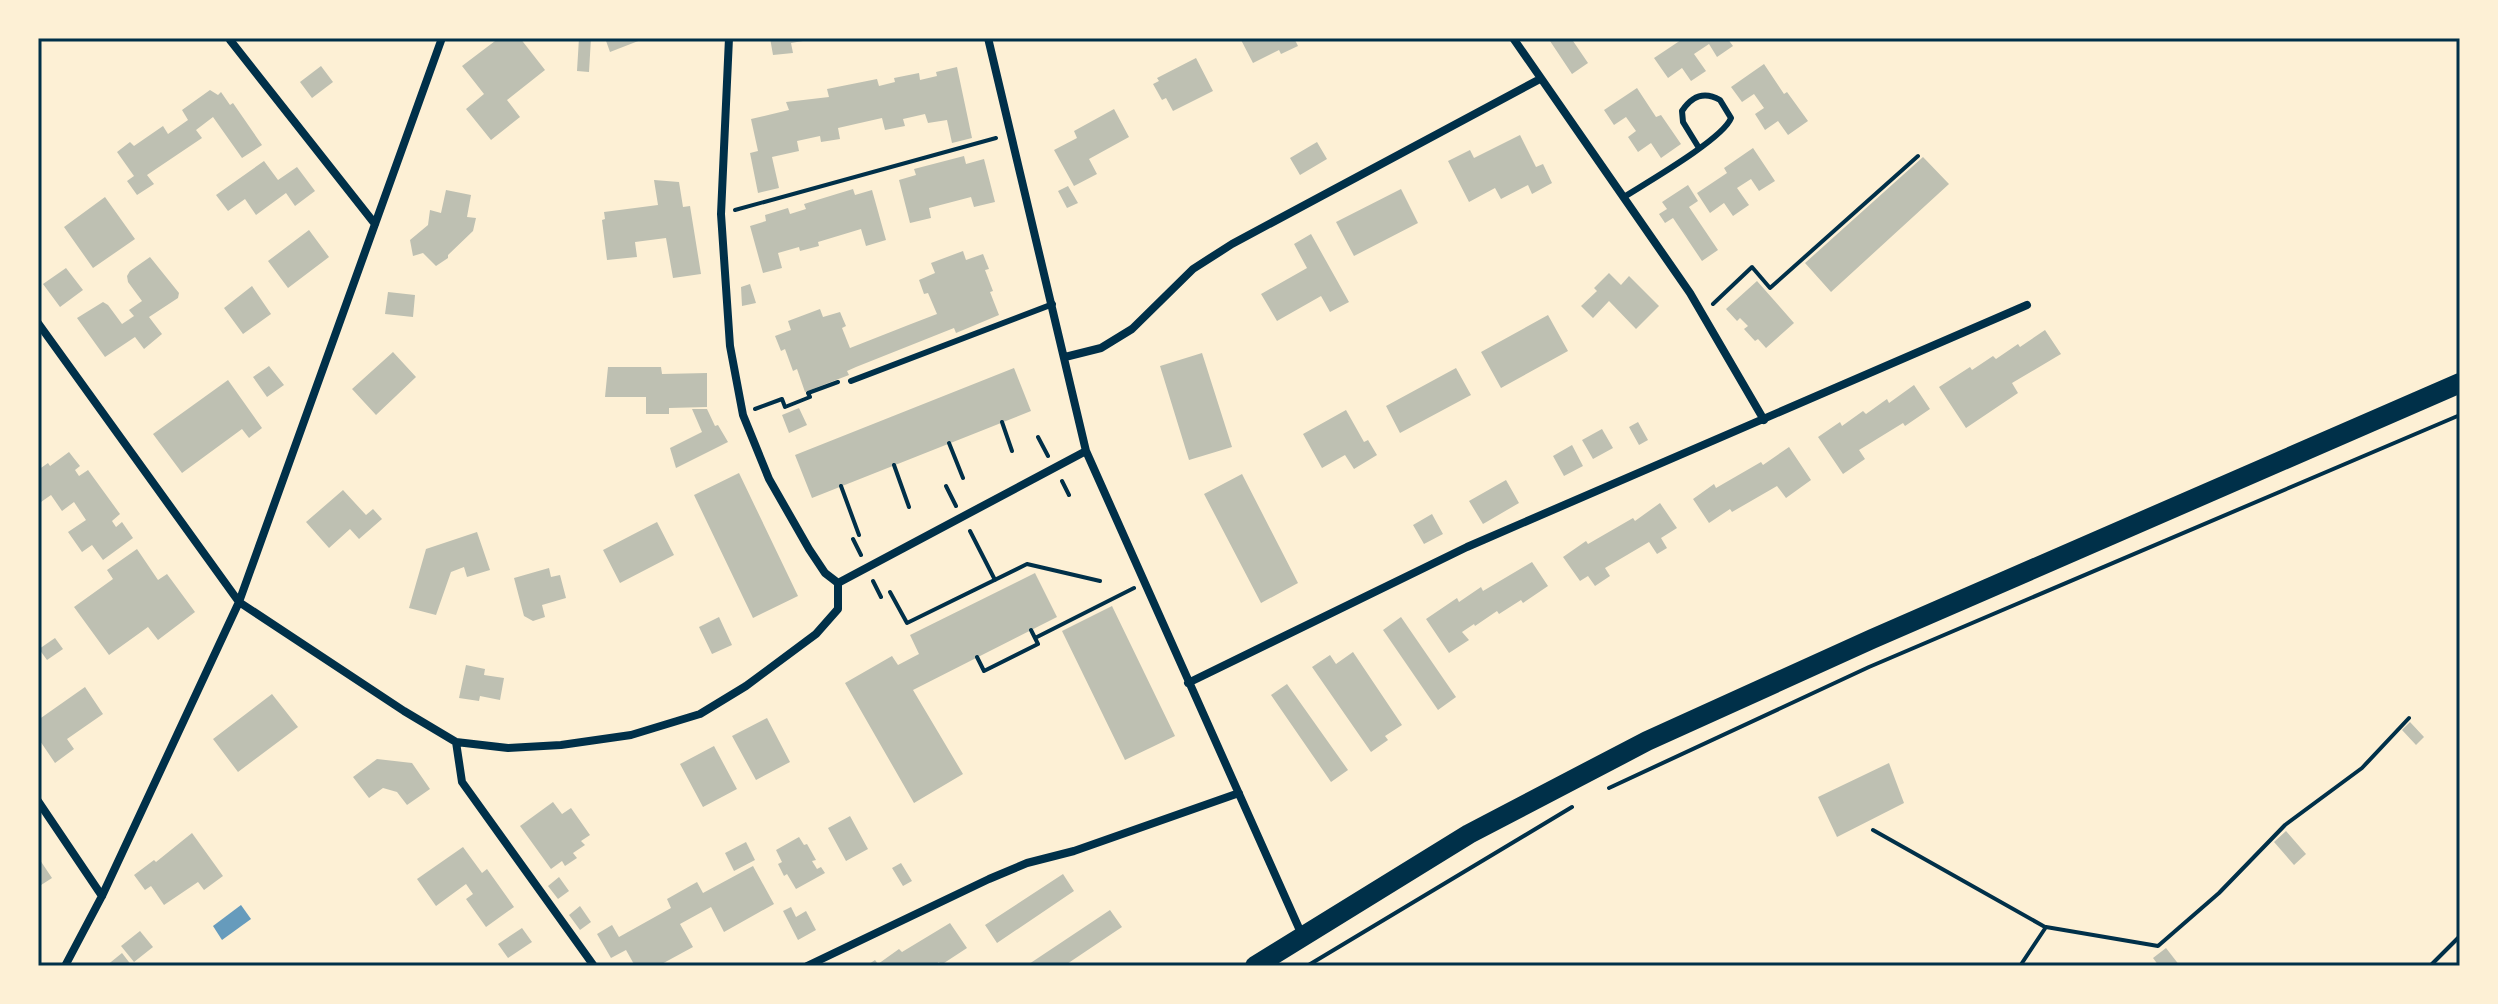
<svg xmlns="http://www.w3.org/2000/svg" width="2498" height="1004" viewBox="0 0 2498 1004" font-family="'PT Sans',sans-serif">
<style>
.water{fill:#669bbc}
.building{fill:#bec0b2}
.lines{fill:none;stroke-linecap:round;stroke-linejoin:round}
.path{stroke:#003049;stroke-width:4}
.service{stroke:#003049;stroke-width:6}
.minor{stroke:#003049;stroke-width:8}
.primary{stroke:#003049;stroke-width:20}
.neatline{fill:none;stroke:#003049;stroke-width:3}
</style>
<rect width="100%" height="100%" fill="#fdf0d5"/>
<path class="water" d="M241,905L251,919L222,940L213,926Z"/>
<path class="building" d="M499,38H520L545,70L507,100L520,117L491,140L466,109L484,94L462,66Z
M579,38H591L589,72L577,71Z
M605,38H646L610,52Z
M770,38H809V40L791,43L793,53L773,55Z
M1240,38H1294L1298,46L1281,54L1279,50L1253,63Z
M1548,38H1571L1588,63L1572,74Z
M1684,38H1727L1733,46L1717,57L1709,44L1694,54L1706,71L1691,81L1682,68L1668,78L1654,58Z
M1196,58L1213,91L1173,111L1166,98L1162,100L1153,84L1159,81L1157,78Z
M1764,64L1784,94L1787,92L1808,121L1788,135L1778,121L1765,130L1755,114L1764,108L1754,94L1742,102L1731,87Z
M321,66L333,82L312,98L300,82Z
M957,67L972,138L952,143L947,120L928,123L925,114L903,119L905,126L885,130L882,118L838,128L840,139L821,142L820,136L797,141L799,151L772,157L779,188L758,193L750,153L758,151L751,119L789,110L786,102L829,97L827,89L877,79L879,86L895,82L894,78L919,73L920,80L937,76L936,72Z
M1637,88L1656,117L1661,115L1681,144L1661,158L1651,143L1638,152L1628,137L1636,131L1626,117L1614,125L1604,110Z
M210,90L218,95L221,92L230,105L233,103L262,145L242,158L213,117L196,130L202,138L147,175L154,184L137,195L127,181L134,176L117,152L130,142L134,146L163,126L168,134L188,120L182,110Z
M1114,109L1129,137L1089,159L1097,174L1074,186L1054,150L1077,138L1074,131Z
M1520,135L1536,167L1543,164L1552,183L1532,194L1528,185L1501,199L1495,188L1469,202L1448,161L1470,150L1474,158Z
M1317,142L1327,159L1300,175L1290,158Z
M1753,148L1775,181L1759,191L1751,179L1737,188L1749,205L1733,216L1724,203L1710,213L1697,193L1727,173L1724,168Z
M964,156L966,164L984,159L995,202L974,207L971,197L929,208L931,218L910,223L899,180L916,175L914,169Z
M1923,157L1949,184L1831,292L1805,263Z
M264,161L278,180L297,167L315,191L295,206L286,193L256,215L245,199L228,211L216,195Z
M654,180L679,182L683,207L690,206L701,274L673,278L666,238L635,242L637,257L607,260L602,220L605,219L604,212L658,205Z
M1688,185L1698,201L1689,207L1718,250L1702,261L1673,218L1665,223L1659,214L1667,209L1662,202Z
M1068,186L1078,203L1067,208L1058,191Z
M853,189L855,195L872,190L886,240L866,246L861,229L818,242L819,246L800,251L799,247L778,253L782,268L763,273L750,226L766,221L765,215L788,208L790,214L806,209L804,204Z
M1401,189L1418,223L1354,256L1336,222Z
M446,190L471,195L467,217L476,218L473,231L448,255V258L436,266L423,253L413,256L410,240L428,225L430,210L441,213Z
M105,197L135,239L93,268L64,227Z
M309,230L329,257L288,288L268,261Z
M1311,234L1349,302L1330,312L1321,296L1277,321L1261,294L1307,268L1294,244Z
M963,251L966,260L983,254L989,269L985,270L993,291L990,292L999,315L956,333L954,328L856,367L847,371L849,375L805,392L797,369L793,371L785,349L781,351L775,336L791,330L788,321L820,309L823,317L840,312L846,326L842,328L850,348L911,324L937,314L928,293L924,294L919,280L935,273L931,263Z
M150,257L179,293L178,298L149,317L162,334L144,349L135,337L105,357L77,318L103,302L108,305L122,324L134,316L129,310L142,301L128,282L127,276L130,271Z
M66,268L83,290L60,307L43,284Z
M1609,273L1621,285L1629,276L1659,306L1636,329L1609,301L1593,318L1581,306L1597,291L1594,288Z
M1757,281L1794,323L1766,348L1758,339L1755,341L1744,329L1748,326L1740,318L1737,321L1726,309Z
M750,284L756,303L742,306L741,287Z
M252,286L271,314L243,334L224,308Z
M388,292L415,295L413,317L385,314Z
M1548,315L1568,351L1501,388L1481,352Z
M2045,330L2061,354L2012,383L2018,393L1966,428L1939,387L1970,367L1972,370L1993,356L1996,359L2018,344L2020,347Z
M393,352L416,377L376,415L352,389Z
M1202,353L1232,447L1189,460L1160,366Z
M269,366L284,385L267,397L253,377Z
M608,367H661L662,374L707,373V407L669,408V414H646V397H605Z
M1014,368L1031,411L812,498L795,455Z
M1456,368L1471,395L1400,433L1386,406Z
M228,380L262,428L249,438L242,429L182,473L153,434Z
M1914,385L1930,409L1905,426L1903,423L1859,450L1865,459L1843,474L1818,437L1840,422L1842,426L1863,411L1866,414L1887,399L1889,403Z
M799,408L807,425L789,433L782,415Z
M692,409H707L715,426L718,425L728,442L676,468L670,448L702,432Z
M1346,410L1364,442L1368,440L1377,455L1354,469L1345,455L1322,468L1303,434Z
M1638,422L1648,440L1639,445L1629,427Z
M1602,429L1613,448L1593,459L1582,440Z
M1572,445L1583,466L1564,476L1553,456Z
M1789,447L1811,480L1786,498L1777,486L1732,512L1730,509L1709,523L1693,499L1714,484L1716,488L1761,462L1763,465Z
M69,452L80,466L75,470L79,476L88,470L120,514L112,521L116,527L122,522L133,538L103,560L92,545L82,552L68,532L86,520L74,502L62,511L51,495L41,502L38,498V470L48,463L50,466Z
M739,473L798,596L753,618L694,495Z
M1242,474L1298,583L1261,603L1204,494Z
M1506,480L1519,503L1483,524L1469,501Z
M343,490L366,515L373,509L382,519L359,539L350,529L329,548L306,522Z
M1660,503L1677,528L1661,538L1667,548L1657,554L1649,542L1605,568L1610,576L1595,586L1588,576L1580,581L1563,557L1586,541L1588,544L1633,518L1635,521Z
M1432,514L1443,534L1424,544L1413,525Z
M657,522L674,555L620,583L603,550Z
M477,532L490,570L467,577L464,567L451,572L436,615L409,608L426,549Z
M137,549L158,580L167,574L195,612L158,640L148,627L109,655L74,607L113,579L107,570Z
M1532,562L1548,586L1523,603L1521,600L1499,614L1497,611L1475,626L1474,624L1462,632L1469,640L1449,653L1426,619L1457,598L1459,602L1481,587L1483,591Z
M549,568L551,577L560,575L566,598L542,605L545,617L533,621L524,616L514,578Z
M1035,573L1057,617L913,690L963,774L914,803L845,683L892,656L898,665L919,654L910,635Z
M1112,606L1175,736L1125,760L1062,631Z
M719,617L732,645L712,654L699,627Z
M1401,617L1456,697L1438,710L1383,630Z
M55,638L63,649L47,660L39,649Z
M1353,652L1402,725L1385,736L1388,740L1371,752L1312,667L1330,655L1336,664Z
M466,665L485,669L484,675L504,678L500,700L480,696L479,701L459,698Z
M1287,684L1348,770L1331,782L1271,695Z
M85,687L103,714L67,739L74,749L55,763L38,738V720Z
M272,694L298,727L238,772L213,739Z
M767,718L790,762L756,780L732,736Z
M2410,722L2424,737L2416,745L2402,730Z
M714,746L737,789L703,807L680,764Z
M377,759L412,763L430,789L407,805L397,792L383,788L369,798L353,777Z
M1889,763L1904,803L1837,837L1818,797Z
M553,802L562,814L571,808L590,835L581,841L585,845L573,853L577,858L565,866L562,861L551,869L520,826Z
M850,816L868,849L846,861L828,828Z
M2286,831L2306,854L2294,865L2274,842Z
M192,833L223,876L204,890L198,882L164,905L151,886L145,890L134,875L154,860L156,862Z
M799,837L804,845L807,844L816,860L812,861L817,869L821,867L825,873L796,889L787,874L784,876L778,864L782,862L776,850Z
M746,842L755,860L734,871L725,853Z
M463,847L482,873L487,869L514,907L486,927L466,899L473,894L466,884L436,906L417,879Z
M38,857L52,878L38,887Z
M901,863L912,881L903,886L892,868Z
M753,866L774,904L724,932L711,907L680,924L693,947L658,966H635L626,950L611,958L597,934L612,925L619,937L671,908L667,899L697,882L703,893Z
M1063,874L1074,891L997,943L985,925Z
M559,877L569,891L558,899L548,886Z
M580,906L591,922L580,930L569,915Z
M791,907L796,917L806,911L816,930L798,940L783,911Z
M1110,910L1122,927L1113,933L1064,966H1026Z
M950,923L967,948L941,965L939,962L933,966H866L875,960L878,964L899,949L902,952Z
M522,928L532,942L508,958L498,944Z
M140,931L153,947L134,962L121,946Z
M2166,948L2180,966H2159L2153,958Z
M122,953L132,966H106Z"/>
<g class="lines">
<path class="path" d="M735,210L996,138
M1713,304L1752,267L1770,288L1918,156
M755,409L782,399L785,407L810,397L808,393L838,382
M1002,422L1012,451
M1038,437L1048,456
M949,443L963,478
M894,465L909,507
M1062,481L1069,495
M841,486L859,535
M946,486L956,506
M970,531L995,580
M853,539L861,555
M873,581L881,597
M890,592L907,623L1027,564L1100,581
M1031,630L1035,638
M977,657L984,671L1038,644L1035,638L1134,588
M1609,788L1869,667L2460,415
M1873,830L2045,927
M1307,966L1572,807
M2020,966L2046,927L2158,946L2219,893L2285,825L2362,768L2409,718
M2430,966L2460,936"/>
<path class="service" d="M1624,197C1646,183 1723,139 1731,118L1720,100C1704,91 1692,96 1682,111L1683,122L1699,148
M851,381L1053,304"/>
<path class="minor" d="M729,38L721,214L730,346L743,415L769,479L809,549L825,573L838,583
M988,38L1086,451L1302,935
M1513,38L1690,293L1764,420
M230,40L375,224
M38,323L239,602L404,711L456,742L508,748L561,745L631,735L700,714L746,686L816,634L838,609V583
M1065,357L1101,348L1132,329L1193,269L1232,244L1540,79
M838,583L1086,451
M1188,683L1467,547L2027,305
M456,742L462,782L594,966
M38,801L102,896
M65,966L102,896L239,602L442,38
M807,966L989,879L1027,863L1074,851L1239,793"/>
<path class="primary" d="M1255,966L1469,834L1647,741L1872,639L2460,383"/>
</g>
<rect width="2498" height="1004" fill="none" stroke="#fdf0d5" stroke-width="80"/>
<rect x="40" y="40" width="2418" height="924" class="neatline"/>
</svg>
